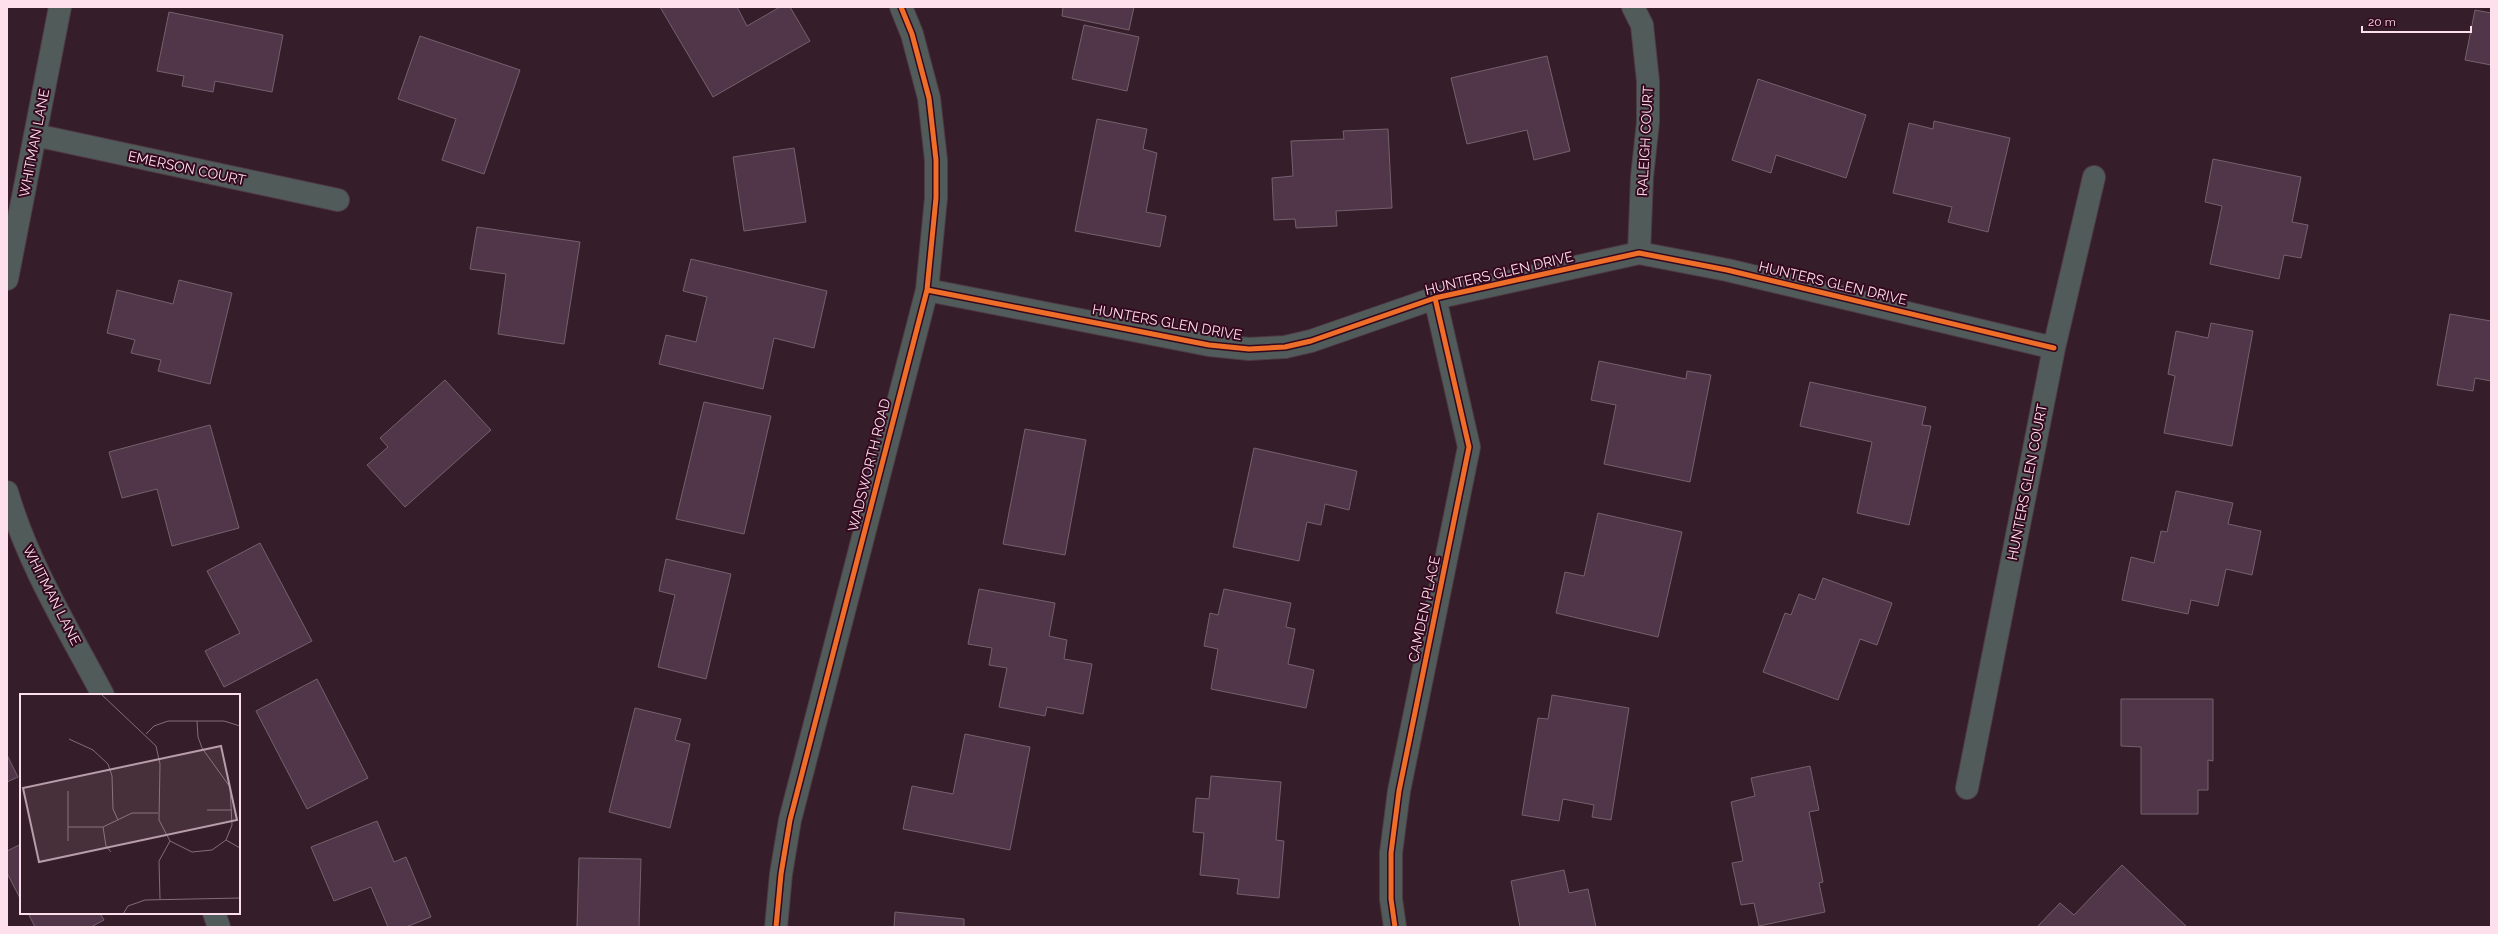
<svg xmlns="http://www.w3.org/2000/svg" width="2498" height="934" viewBox="0 0 2498 934" font-family="Raleway,sans-serif">
<style>
.building{fill:#51364a;stroke:#74616d}
.lines{fill:none;stroke-linecap:round;stroke-linejoin:round}
.minor-casing{stroke:#4f3b44;stroke-width:24}
.minor{stroke:#515b59;stroke-width:22}
.cycleway-casing{stroke:#340920;stroke-width:8}
.cycleway{stroke:#ee6e29;stroke-width:5}
.labels{text-anchor:middle;stroke-width:4;stroke-linejoin:round;paint-order:stroke}
.street-label{font-size:14px;fill:#fee0ec;stroke:#340920}
.inset-road{fill:none;stroke:#856c77;stroke-width:1}
.view{fill:#b89ca8;fill-opacity:0.15;stroke:#b89ca8;stroke-width:2}
.inset-edge{fill:none;stroke:#fee0ec;stroke-width:2}
</style>
<rect width="100%" height="100%" fill="#351e29"/>
<path class="building" d="M660,7H737L747,26L780,7H790L810,41L713,97Z
M1063,7H1134L1129,30L1062,16Z
M2475,10L2491,13V65L2465,60Z
M169,12L283,35L272,92L215,81L213,92L182,86L184,76L157,71Z
M1084,25L1139,37L1127,91L1072,79Z
M420,36L520,70L484,174L442,160L456,119L398,99Z
M1547,56L1570,151L1534,160L1527,130L1467,144L1451,78Z
M1758,79L1866,115L1846,178L1776,155L1771,173L1732,160Z
M1097,119L1147,129L1143,149L1157,153L1146,212L1166,216L1160,247L1075,231Z
M1934,121L2010,138L1988,232L1948,222L1952,207L1893,193L1909,123L1933,129Z
M1388,129L1392,208L1336,211L1337,226L1296,228L1295,219L1274,220L1272,178L1293,176L1291,141L1344,139L1343,131Z
M794,148L806,222L744,231L733,157Z
M2213,159L2301,177L2292,222L2308,225L2301,258L2284,255L2279,279L2210,264L2222,206L2205,202Z
M477,227L580,242L564,344L498,334L506,274L470,269Z
M691,259L827,291L814,348L774,338L763,389L659,364L666,335L696,342L707,297L683,291Z
M179,280L232,293L210,384L158,371L161,360L131,353L135,340L107,333L117,290L173,304Z
M2450,314L2491,321V381L2475,378L2473,391L2437,385Z
M2211,323L2253,331L2232,446L2164,433L2175,376L2168,374L2176,331L2208,338Z
M1599,361L1686,379L1687,371L1711,375L1690,482L1604,464L1616,405L1591,400Z
M445,380L491,430L405,507L367,465L388,447L380,438Z
M1810,382L1926,407L1922,425L1931,426L1909,525L1857,513L1872,442L1800,426Z
M704,402L771,416L744,534L676,519Z
M210,425L239,528L172,546L157,489L122,498L109,452Z
M1025,429L1086,440L1065,555L1003,544Z
M1254,448L1357,471L1349,510L1325,504L1321,525L1307,522L1299,561L1233,547Z
M2176,491L2233,503L2228,524L2261,531L2252,575L2226,569L2218,606L2191,600L2188,614L2122,600L2131,557L2154,563L2161,531L2167,532Z
M1598,513L1682,532L1658,637L1556,613L1565,572L1584,576Z
M260,543L312,641L224,687L205,651L240,633L207,571Z
M666,559L731,574L706,679L658,667L675,595L659,591Z
M1823,578L1892,603L1877,645L1860,639L1838,700L1763,672L1785,613L1791,615L1799,594L1815,600Z
M979,589L1055,603L1049,636L1067,640L1064,659L1092,664L1083,714L1047,707L1045,716L999,707L1007,668L989,665L992,648L968,644Z
M1224,589L1291,603L1286,627L1295,629L1288,664L1314,670L1306,708L1211,689L1218,649L1204,646L1210,613L1218,615Z
M317,679L368,778L307,809L256,711Z
M1552,695L1629,708L1611,820L1592,817L1594,805L1563,799L1559,821L1522,815L1538,718L1548,719Z
M2121,699H2213V761L2208,760V790H2198V814H2141V747L2121,746Z
M635,708L681,719L675,740L690,744L670,828L609,812Z
M965,734L1030,747L1010,850L903,829L912,786L953,794Z
M7,755L18,777L7,782Z
M1810,766L1819,810L1809,812L1823,882L1819,883L1825,912L1759,926L1754,903L1741,905L1732,863L1743,861L1731,802L1755,796L1751,778Z
M1211,776L1281,782L1276,840L1284,841L1279,898L1237,894L1239,879L1200,875L1204,833L1193,832L1196,798L1209,799Z
M377,821L394,862L406,857L431,917L406,927H388L371,887L334,901L311,847Z
M21,844V900L7,873V851Z
M579,858L641,859L639,927H577Z
M2122,865L2187,927H2037L2060,903L2074,915Z
M1564,870L1569,893L1588,889L1596,927H1520L1511,881Z
M895,912L964,919V927H894Z
M28,913H100L104,920L91,927H35Z"/>
<g class="lines">
<g class="minor-casing">
<path id="minor" d="M1633,7L1642,25L1648,81V122L1642,177L1639,253
M35,135L338,200
M7,279L60,7
M927,290L1209,345L1249,349L1285,347L1311,341L1435,298L1639,253L1727,270L2054,348
M7,492C28,564 68,629 103,695
M1967,788L2054,348L2094,177
M214,913L219,927
M776,927L781,874L790,820L927,290L936,198V160L929,98L912,34L901,7
M1395,927L1391,899V853L1399,791L1469,447L1435,298"/>
</g>
<use href="#minor" class="minor"/>
<g class="cycleway-casing">
<path id="cycleway" d="M927,290L1209,345L1249,349L1285,347L1311,341L1435,298L1639,253L1727,270L2054,348
M776,927L781,874L790,820L927,290L936,198V160L929,98L912,34L901,7
M1395,927L1391,899V853L1399,791L1469,447L1435,298"/>
</g>
<use href="#cycleway" class="cycleway"/>
</g>
<g class="labels">
<g class="street-label">
<text transform="translate(1645 141) rotate(-87)" y="5">RALEIGH COURT</text>
<text transform="translate(34 143) rotate(-79)" y="5">WHITMAN LANE</text>
<text transform="translate(187 168) rotate(12)" y="5">EMERSON COURT</text>
<text transform="translate(1499 273) rotate(-13)" y="5">HUNTERS GLEN DRIVE</text>
<text transform="translate(1833 283) rotate(13)" y="5">HUNTERS GLEN DRIVE</text>
<text transform="translate(1167 322) rotate(10)" y="5">HUNTERS GLEN DRIVE</text>
<text transform="translate(869 465) rotate(-76)" y="5">WADSWORTH ROAD</text>
<text transform="translate(2027 482) rotate(-79)" y="5">HUNTERS GLEN COURT</text>
<text transform="translate(52 595) rotate(63)" y="5">WHITMAN LANE</text>
<text transform="translate(1424 609) rotate(-78)" y="5">CAMDEN PLACE</text>
</g>
</g>
<g transform="translate(20 694)">
<rect width="220" height="220" fill="#351e29"/>
<path class="inset-road" d="M81,0L136,52L140,70L139,126L150,147L172,158L192,156L206,146L220,154M177,27L178,43L182,54L210,93L212,131L206,146M126,40L134,32L148,27H204L220,32M49,45L73,56L88,70L92,82L93,115L98,126M48,97V147M187,116H212M48,133H83L112,119H138M83,133L86,152L91,158M140,205L139,167L150,147M103,220L108,212L125,206L220,204"/>
<path class="view" d="M201,52L217,126L19,168L3,94Z"/>
<rect width="220" height="220" class="inset-edge"/>
</g>
<rect width="2498" height="934" fill="none" stroke="#fee0ec" stroke-width="16"/>
<path d="M2362 26v6h109v-6" fill="none" stroke="#fee0ec" stroke-width="2"/>
<text x="2368" y="26" font-size="12" fill="#fee0ec" stroke="#340920" stroke-width="3" paint-order="stroke">20 m</text>
</svg>
